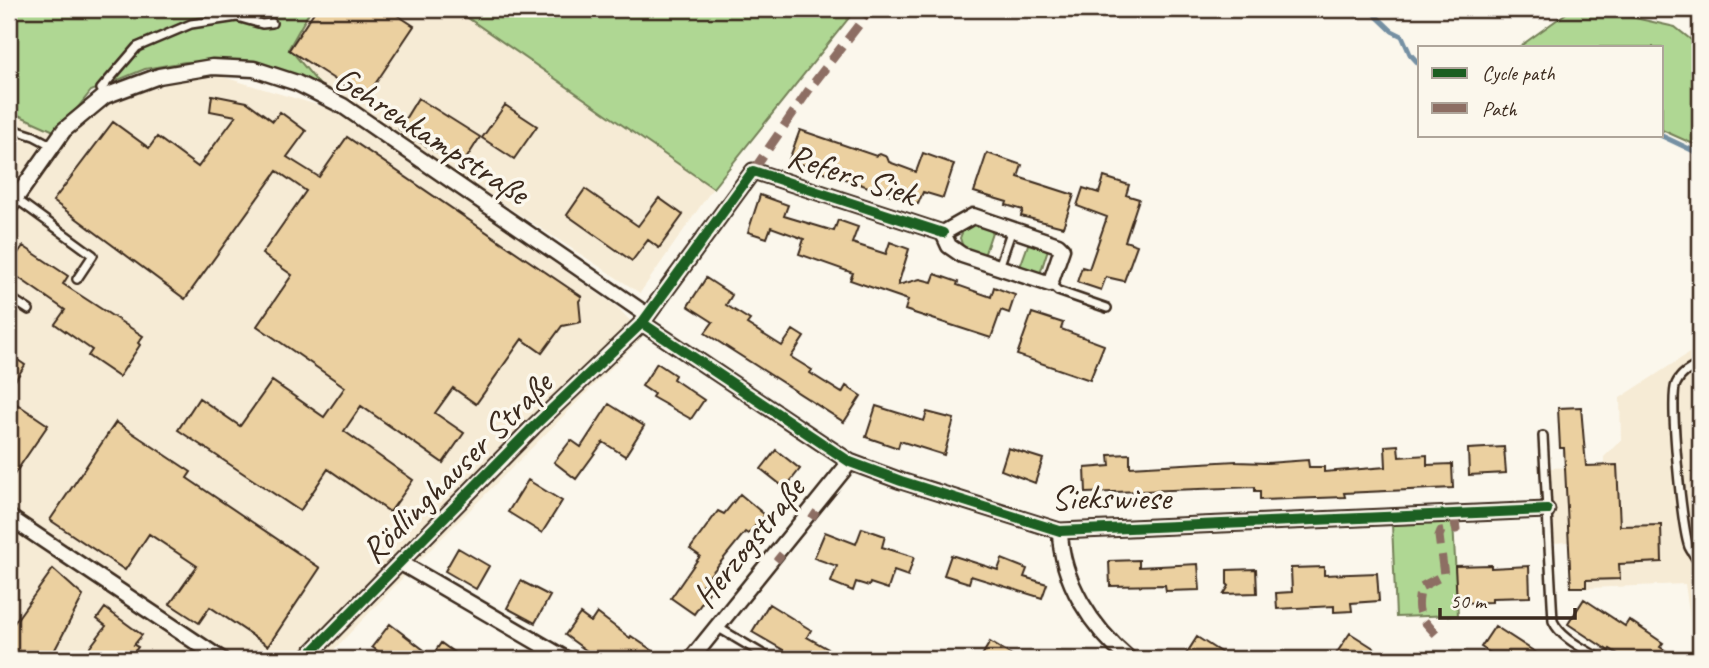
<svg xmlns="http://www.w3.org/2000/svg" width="1709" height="668" viewBox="0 0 1709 668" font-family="Caveat,sans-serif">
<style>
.built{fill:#f6ebd5}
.green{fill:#afd793;stroke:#758058;stroke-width:2}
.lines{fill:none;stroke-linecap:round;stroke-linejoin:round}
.stream{stroke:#7590a3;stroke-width:5}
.building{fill:#ebd0a0;stroke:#3b2a1e;stroke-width:2}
.lane-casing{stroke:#3b2a1e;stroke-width:12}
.street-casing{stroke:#3b2a1e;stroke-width:19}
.lane{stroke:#fbf7ec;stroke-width:7}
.street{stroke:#fbf7ec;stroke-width:14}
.quiet{stroke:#8d6e63;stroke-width:9;stroke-dasharray:18 9;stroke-linecap:butt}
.cycleway-casing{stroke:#fbf7ec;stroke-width:15}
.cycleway{stroke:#1b5e20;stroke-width:10}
.labels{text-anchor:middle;stroke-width:7;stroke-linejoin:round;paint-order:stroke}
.street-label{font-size:35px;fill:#3b2a1e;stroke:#fbf7ec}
</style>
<rect width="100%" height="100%" fill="#fbf7ec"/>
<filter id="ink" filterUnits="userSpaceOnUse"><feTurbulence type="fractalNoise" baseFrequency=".0143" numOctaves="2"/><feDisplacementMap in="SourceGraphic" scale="14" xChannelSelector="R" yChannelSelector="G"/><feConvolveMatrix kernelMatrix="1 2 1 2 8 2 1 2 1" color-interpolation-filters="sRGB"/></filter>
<g filter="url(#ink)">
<path class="built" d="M311,9H455L713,188L640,293L319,84L289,48Z
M220,76L341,112L617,307L644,335L416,564L325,659H9V111L54,130L71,116L181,79Z
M1700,346V659H1696L1685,584L1587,588L1584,541L1553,543L1549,468L1604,466V457L1621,440L1620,398Z"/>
<path class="green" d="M9,9H311L289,48L319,84L270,69L227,61L185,62L145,69L91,91L71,116L54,131L9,111Z
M455,9H856L713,188Z
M1572,9H1595L1675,27L1700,47V147L1662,130V47H1519Z
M977,223L993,229L984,256L963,247L960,238L964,228Z
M1029,242L1048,249L1040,274L1020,267Z
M1453,522L1458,615L1396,617L1392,524Z"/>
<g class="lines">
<path class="stream" d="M1369,9L1392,31L1402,36L1410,54L1420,65
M1660,135L1700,154"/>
</g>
<path class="building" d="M316,9H388L414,26L365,99L289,50Z
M212,95L247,102L273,121L280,112L306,131L287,157L319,177L347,137L582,297L579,301L581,322L562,326L542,353L522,339L476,404L453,388L435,413L464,433L443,463L361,406L344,431L413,480L390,512L328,469L300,511L178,430L199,398L240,426L272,381L324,417L345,387L257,326L292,275L262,254L306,191L277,171L185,299L53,201L113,122L149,148L157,137L198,167L236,116L210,111Z
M418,98L480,137L461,167L399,129Z
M505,105L537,126L514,159L482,138Z
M800,130L876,156L880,154L887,157L889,162L916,172L923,153L954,164L943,198L923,192L918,204L789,160Z
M987,153L1022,165L1018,177L1074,195L1063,227L1021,216L1023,210L1006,205L1007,202L974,192Z
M1104,177L1129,185L1126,195L1139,199L1125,241L1137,245L1124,281L1106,277L1101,290L1077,282L1082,267L1089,269L1107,217L1077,206L1083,188L1099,193Z
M585,189L638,226L659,198L683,215L659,248L648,240L632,261L567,215Z
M760,195L788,205L784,216L834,231L838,220L858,227L852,243L886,254L890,242L909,249L898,285L920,279L932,282L935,274L958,282L957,285L991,297L994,287L1015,295L1009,313L1001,310L991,338L905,310L908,300L850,280L853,273L799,254L804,239L771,227L767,238L748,232Z
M23,246L68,276L63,284L143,336L138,343L140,345L119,377L88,356L92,350L55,324L65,310L9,271V266Z
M706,278L732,295L726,305L750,320L747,324L782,346L793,330L804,337L791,357L812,370L810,373L842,393L846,386L861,396L844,422L705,333L713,322L688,306Z
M1032,313L1063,323L1061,329L1104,345L1090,380L1017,355Z
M9,354L25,365L9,390Z
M657,363L675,375L673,379L704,400L691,419L652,397L654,394L642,386Z
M17,404L48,425L9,482V416Z
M609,404L644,426L625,456L603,442L576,479L554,462L571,440L581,447Z
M876,406L924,421L927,412L954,419L944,455L900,441L898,448L866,437Z
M1581,407L1586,466L1617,465L1620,526L1661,525L1662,562L1619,564L1620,579L1586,580V587H1571L1564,448H1560L1558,408Z
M116,422L191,472L187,478L320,568L268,646L210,607L199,623L170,604L197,566L149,534L125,570L50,520Z
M1398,445L1399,457L1427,455V465L1452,464L1453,488L1344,493L1345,497L1260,500V491H1255V487L1086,493L1085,468L1110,466L1109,455L1130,454V467L1236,461V462L1267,463L1308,460L1309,467H1324V472L1386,467L1385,446Z
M1504,447L1506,473L1469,475L1468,449Z
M1008,448L1043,459L1035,483L1001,470Z
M776,450L800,469L785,488L761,469Z
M528,480L562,501L542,533L508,512Z
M740,494L765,515L748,534L745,532L702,585L710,591L694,614L671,598L700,556L690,549L718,511L724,514Z
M862,528L885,536L882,547L914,557L908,576L894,571L888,589L870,583L869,586L856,582L853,591L831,582L837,566L814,558L825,532L856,544Z
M458,548L489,566L476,589L445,571Z
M951,555L998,570L1002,559L1027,569L1024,577L1047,584L1042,598L971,576L969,583L944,575Z
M1139,560V567L1198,564L1200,590L1166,591L1165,585L1110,586L1109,561Z
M1491,565V568L1529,566L1530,597L1492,598V602L1457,603L1455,566Z
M1324,567V575L1377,573L1379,601L1351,603L1352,611L1334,612V606L1277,609L1276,593L1292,592L1291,568Z
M53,569L83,596L50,659H9V630Z
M1256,569L1257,593L1224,594L1229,586L1227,584V570Z
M521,581L550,596L535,623L507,608Z
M1584,599L1625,626L1629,620L1663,643L1660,647L1679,659H1626L1610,649L1609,651L1568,624Z
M769,604L811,630L807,637L846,659H799L752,632Z
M105,608L142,635L134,645L138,647L129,659H81L106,626L97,619Z
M597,613L630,638L631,636L665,659H598L565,635L580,614L591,622Z
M390,624L432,656L441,643L463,659H389L372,647Z
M1495,626L1546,659H1500L1481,647Z
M1350,633L1391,659H1344L1336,654Z
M1197,637L1231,659H1183Z
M990,642L1018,659H980Z"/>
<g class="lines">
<g class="lane-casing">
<path id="lane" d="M105,96L101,89L137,47L191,24L237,17L262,24L272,23
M9,128L34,136L53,146
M15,198L93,255L77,279
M999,267L1012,229
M1050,284L1058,291L1107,308
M9,297L29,310
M1700,364C1690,369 1681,373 1676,384C1669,399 1682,528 1689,547C1692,553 1697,559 1700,566
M1543,436L1553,621C1561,639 1585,649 1601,659
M717,627L771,659"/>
</g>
<g class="street-casing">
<path id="street" d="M9,208L64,130L105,96L159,76L212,67L254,69L297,83L343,106L647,315
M973,216L1058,245L1062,249L1050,284L962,255L949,246L943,233Z
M642,323L850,462L901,481L1060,531L1547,510
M9,517L221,659
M1060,531C1061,581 1092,628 1129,659
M401,563L566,659
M305,659L533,427L642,323L753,171L943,233
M691,659L850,462"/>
</g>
<use href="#lane" class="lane"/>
<use href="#street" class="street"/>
<path class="quiet" d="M753,171L813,84L871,9
M811,513L817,517
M776,555L782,560
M1436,634C1419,615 1415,614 1421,587L1444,575L1439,536L1441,531L1456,529L1454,514"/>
<g class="cycleway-casing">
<path id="cycleway" d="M642,323L850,462L901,481L1060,531L1547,510
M305,659L533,427L642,323L753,171L943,233"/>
</g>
<use href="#cycleway" class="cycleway"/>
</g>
</g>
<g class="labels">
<g class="street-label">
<text transform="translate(432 135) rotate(33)" y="12">Gehrenkampstraße</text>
<text transform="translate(852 174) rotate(18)" y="12">Refers Siek</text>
<text transform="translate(456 467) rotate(-45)" y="12">Rödlinghauser Straße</text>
<text x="1111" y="509">Siekswiese</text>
<text transform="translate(748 542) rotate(-51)" y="12">Herzogstraße</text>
</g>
</g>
<rect width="1709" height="668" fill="none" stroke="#fbf7ec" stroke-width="35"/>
<rect x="18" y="18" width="1674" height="633" fill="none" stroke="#3b2a1e" stroke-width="2.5" filter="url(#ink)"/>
<rect x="1418" y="46" width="245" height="91" fill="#fbf7ec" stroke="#aea59a" stroke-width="2"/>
<rect x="1432" y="68" width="35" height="10" fill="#1b5e20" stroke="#aea59a" stroke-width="2"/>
<text x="1482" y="80" font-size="21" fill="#3b2a1e">Cycle path</text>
<rect x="1432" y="103" width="35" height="10" fill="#8d6e63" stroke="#aea59a" stroke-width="2"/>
<text x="1482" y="116" font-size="21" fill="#3b2a1e">Path</text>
<path d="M1440 608v10h135v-10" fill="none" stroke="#3b2a1e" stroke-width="3.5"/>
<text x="1450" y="608" font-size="21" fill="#3b2a1e" stroke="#fbf7ec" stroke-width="5" paint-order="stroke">50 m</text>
</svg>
